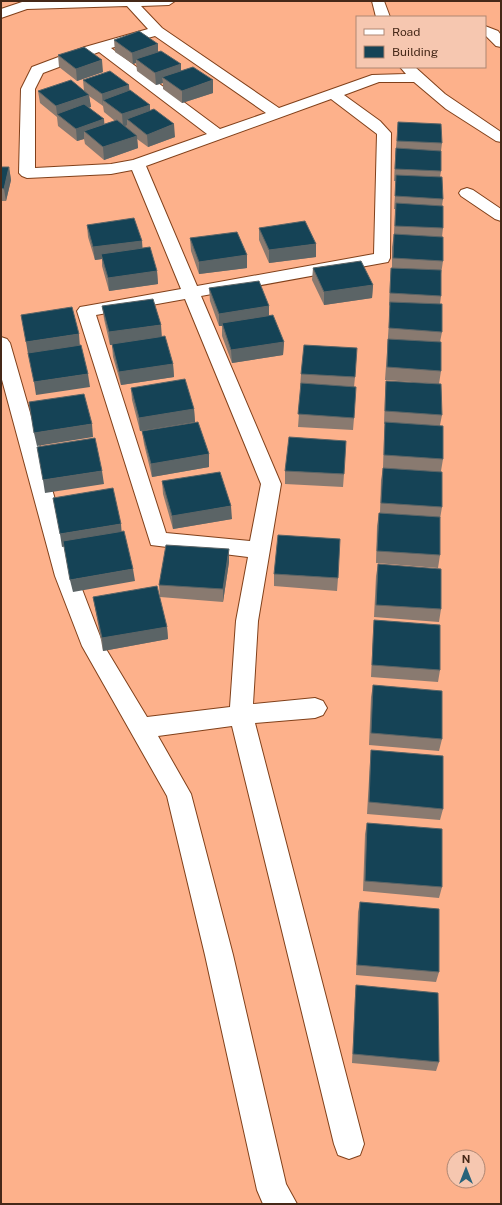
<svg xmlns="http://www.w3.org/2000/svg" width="502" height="1205" viewBox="0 0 502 1205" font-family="'Public Sans',sans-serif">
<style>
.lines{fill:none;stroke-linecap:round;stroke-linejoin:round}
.street-casing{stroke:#81401a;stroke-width:2}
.street{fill:#fff;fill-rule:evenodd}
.wall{fill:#897a70;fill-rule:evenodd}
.shaded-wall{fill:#5b6466}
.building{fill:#154356;stroke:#5b6466}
</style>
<rect width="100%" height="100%" fill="#fdb18b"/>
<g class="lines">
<g class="street-casing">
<path id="street" d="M25,1H175L169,5L141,6L162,28L279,108L372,75L406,74L400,67H415L445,94L501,132V142L496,141L446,109L414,82H379L344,95L380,121L391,133L390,258L388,262L201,296L281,484L258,621L253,704L315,698L323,701L327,708L323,715L315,718L255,723L364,1144L360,1155L349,1159L338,1155L334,1144L232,726L158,736L191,794L233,955L286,1184L297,1204H263L257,1190L205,955L167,796L82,646L55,576L1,376V337L7,339L10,343L77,576L103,644L147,717L230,707L236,621L248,557L151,545L77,311L80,307L86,306L181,289L132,170L111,174L27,178L22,176L19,173L21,89L32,67L85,47L148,29L127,6L27,9L1,18V9ZM155,36L266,113L220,129L111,48ZM99,52L207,134L133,160L111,164L35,168V89L43,73ZM331,99L377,134L374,254L197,286L146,166ZM185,299L261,484L250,541L166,533L96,315Z
M372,1H384L390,17H376Z
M485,26L498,31L501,35V47L496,46L485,35Z
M467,188L473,190L501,209V221L495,219L461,196L459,193L461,190Z"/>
</g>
<use href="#street" class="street"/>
</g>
<path class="wall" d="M114,40L158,52L181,64V71L213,93L182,103L163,89V83L156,85L137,71L136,63L133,64L115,52Z
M58,55L103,72L77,81L59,67Z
M83,80L129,85V91L175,137L148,147L137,139L138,148L104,160L85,144L84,139L77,141L58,126L57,117L40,103L38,91H84ZM89,96L103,106L104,112L115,121L104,124L89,107H91Z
M398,122L442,143L441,151V171L440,177L443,199L442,206L443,228L442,237L443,261L441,274V296L440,304L442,332L440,342L441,371L439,384L385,380L387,352L390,306L389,305L390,280L391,268H392V247L394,234L395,209H394L396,181H394L395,161Z
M1,167H9L11,180L6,201H1Z
M87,225L142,241V248L157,271L158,284L109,291L102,266V259L95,260L88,237Z
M259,228L316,257L269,263L259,240Z
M190,238L247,255V268L199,274L191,251Z
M313,268L373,285L372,298L324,305L312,280Z
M209,288L269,306V316L284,342L283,355L232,363L222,336V326H219L210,301Z
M102,306L162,337L173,364L174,377L121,385L113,357L112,345H110L104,319Z
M301,374L355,377L354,387V418L353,430L298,427L301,387H300Z
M386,381L442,415L440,425L443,459L441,471L442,507L440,519V555L438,568L376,563L377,526L379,513H380L381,480L383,468L384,435L385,424H384L385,394Z
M131,388L194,409L195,422L140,431L132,400Z
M142,431L209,454V467L152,477L144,444Z
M285,471L344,474L343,487L285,484Z
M162,481L232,519L173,529L163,494Z
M229,562L223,602L160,597L159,585Z
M378,564L441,609L439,622L374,617L376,576Z
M274,574L338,578L337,591L274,586Z
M93,597L167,627L168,639L103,651Z
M374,620L440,670L438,682L371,677L373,633Z
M373,685L442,739L439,751L369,745L371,697Z
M371,750L443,809L440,820L367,814L370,762Z
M367,823L442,887L439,898L363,891L365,834Z
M360,902L439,972L436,982L356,975L358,912Z
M356,985L439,1062L436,1071L352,1063L355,995Z"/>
<path class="shaded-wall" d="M158,44V56L136,59V63L133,64L132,53Z
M102,60L103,72L77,81L76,69Z
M181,64V76L162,77L163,83L156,85L155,73Z
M213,80V93L182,103V91Z
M129,85L130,97L103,100V106L102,94Z
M89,95L91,107L60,117L57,114L56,106Z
M150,105V117L127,119V125L123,127L122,114Z
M104,119L105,131H84V139L77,141L76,129Z
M174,124L175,137L148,147L147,135Z
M137,136L138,148L104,160L103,147Z
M9,167L11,180L6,201L4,189Z
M142,241L143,254H101L102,259L95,260L93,247Z
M316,244V257L269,263V250Z
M247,255V268L199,274V262Z
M157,271L158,284L109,291L108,278Z
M373,285L372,298L324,305V292Z
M269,306V319L222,323V326H219V314Z
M161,325L162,338L110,345L109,332Z
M79,334L80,347L28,354L26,342Z
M284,342L283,355L232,363L231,350Z
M173,364L174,377L121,385L119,372Z
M88,374L90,387L36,395L34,382Z
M194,409L195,422L140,431L139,418Z
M92,424L93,437L37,446L34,433Z
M209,454V467L152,477L151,464Z
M102,471L104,484L45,493L43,480Z
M231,506L232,519L173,529L172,516Z
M121,524L122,536L62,547L60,534Z
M229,549V562L223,602V589Z
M133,569L135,581L73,592L70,580Z
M167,627L168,639L103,651L102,638Z"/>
<path class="building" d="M139,31L158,44L132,53L114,40Z
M84,47L102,60L76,69L58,55Z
M161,51L181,64L155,73L136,59Z
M193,67L213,80L182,91L162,77Z
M110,71L129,85L102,94L83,80Z
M71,80L89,95L56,106L38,91Z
M130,90L150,105L122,114L103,100Z
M84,104L104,119L76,129L57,114Z
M154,109L174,124L147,135L127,119Z
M117,120L137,136L103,147L84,131Z
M398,122L441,124L442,143L397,141Z
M396,148L441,151V171L395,169Z
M1,167H9L4,189L1,188Z
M396,175L442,177L443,199L395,196Z
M396,203L443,206V228L395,226Z
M134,218L142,241L93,247L87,225Z
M305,221L316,244L269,250L259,228Z
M237,232L247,255L199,262L190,238Z
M394,234L443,237V261L393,258Z
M150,247L157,271L108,278L101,254Z
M361,261L373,285L324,292L313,268Z
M391,268L441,270V296L390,293Z
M259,281L269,306L219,314L209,288Z
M153,299L161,325L109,332L102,306Z
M390,302L442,304V332L389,328Z
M72,307L79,334L26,342L21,315Z
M273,315L284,342L231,350L222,323Z
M165,336L173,364L119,372L112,344Z
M388,339L441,342V371L387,367Z
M81,345L88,374L34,382L28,353Z
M304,345L357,348L355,377L301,374Z
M185,379L194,409L139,418L131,388Z
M386,381L441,384L442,415L385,411Z
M301,383L356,387L354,418L298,414Z
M84,394L92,424L34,433L29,402Z
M198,422L209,454L151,464L142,431Z
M385,422L443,426V459L384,455Z
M289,437L346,441L344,474L285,471Z
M95,438L102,471L43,480L37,447Z
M383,468L442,472V507L381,503Z
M220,472L231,506L172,516L162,481Z
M113,488L121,524L60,534L53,498Z
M379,513L440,517V555L377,551Z
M124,531L133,569L70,580L63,541Z
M278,535L340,539L338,578L274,574Z
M166,545L229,549L223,589L159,585Z
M378,564L441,569V609L376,605Z
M157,586L167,627L102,638L93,597Z
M374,620L440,625V670L372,665Z
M373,685L442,691V739L371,733Z
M371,750L443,756V809L369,802Z
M367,823L442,829V887L365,881Z
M360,902L439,909V972L357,965Z
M356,985L438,993L439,1062L353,1054Z"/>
<rect width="502" height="1205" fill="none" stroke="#452818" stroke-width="4"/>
<rect x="356" y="16" width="130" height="52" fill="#f6c7b0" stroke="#af8773"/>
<rect x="364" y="29" width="20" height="6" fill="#ffffff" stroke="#af8773"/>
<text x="392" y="36" font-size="12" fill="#452818">Road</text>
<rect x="364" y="46" width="20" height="12" fill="#154356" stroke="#af8773"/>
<text x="392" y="56" font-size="12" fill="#452818">Building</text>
<g transform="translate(466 1169)"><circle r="19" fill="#f6c7b0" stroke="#af8773"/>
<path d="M0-3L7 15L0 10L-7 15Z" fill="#28637b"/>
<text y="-6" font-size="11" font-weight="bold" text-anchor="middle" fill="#452818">N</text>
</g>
</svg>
